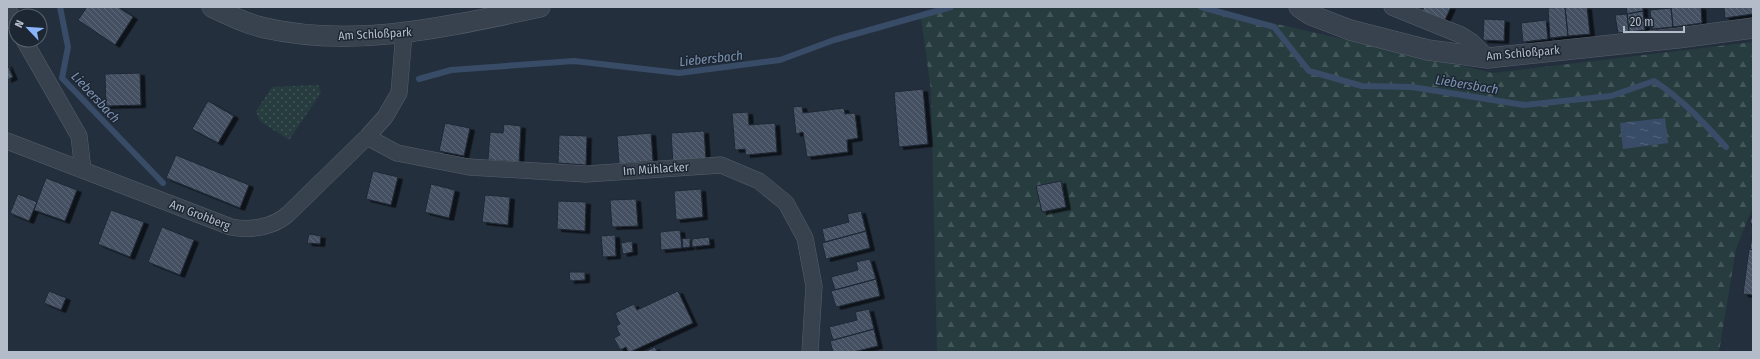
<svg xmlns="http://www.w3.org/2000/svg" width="1760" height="359" viewBox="0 0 1760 359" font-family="'Fira Sans Condensed',sans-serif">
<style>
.grass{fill:url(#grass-dots)}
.forest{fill:url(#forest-firs)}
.water{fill:url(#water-ripples)}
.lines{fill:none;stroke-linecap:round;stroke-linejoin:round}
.stream{stroke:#394c67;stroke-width:6}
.building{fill:url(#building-back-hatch);stroke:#1f2835;filter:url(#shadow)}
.minor-casing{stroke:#565f6c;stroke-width:17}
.tertiary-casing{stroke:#565f6c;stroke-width:21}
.minor{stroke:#38414e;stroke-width:16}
.tertiary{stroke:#38414e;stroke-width:20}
.labels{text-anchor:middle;stroke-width:3;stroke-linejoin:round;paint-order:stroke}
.street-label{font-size:12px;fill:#b4bcc9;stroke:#1d2633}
.water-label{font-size:13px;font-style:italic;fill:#7c92b1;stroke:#1d2633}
</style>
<defs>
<pattern id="grass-dots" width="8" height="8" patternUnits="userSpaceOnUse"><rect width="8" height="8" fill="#263c3f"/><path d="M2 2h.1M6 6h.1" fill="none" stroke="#435659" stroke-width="1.8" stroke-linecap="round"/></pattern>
<pattern id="forest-firs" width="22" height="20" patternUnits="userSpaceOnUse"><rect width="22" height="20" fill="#263c3f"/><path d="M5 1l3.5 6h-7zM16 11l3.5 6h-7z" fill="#435659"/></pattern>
<pattern id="water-ripples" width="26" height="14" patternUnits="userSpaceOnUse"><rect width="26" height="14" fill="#394c67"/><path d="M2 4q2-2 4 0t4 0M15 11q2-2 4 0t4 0" fill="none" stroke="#53647b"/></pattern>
<pattern id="building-back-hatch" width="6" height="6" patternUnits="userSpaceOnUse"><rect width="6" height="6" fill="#455162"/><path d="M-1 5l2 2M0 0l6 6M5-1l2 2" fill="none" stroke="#5d6877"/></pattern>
<filter id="shadow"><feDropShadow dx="4.5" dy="2.5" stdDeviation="0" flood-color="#0009"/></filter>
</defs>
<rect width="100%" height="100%" fill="#242f3e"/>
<path class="grass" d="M318,85L321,93L289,140L260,121L256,111L272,87Z"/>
<path class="forest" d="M959,7H1202L1493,73L1753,42V206L1736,249L1719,352H937L931,91L921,18Z"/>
<path class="water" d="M1665,118L1668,143L1623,149L1620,123Z"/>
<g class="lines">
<path class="stream" d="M60,7L68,47L62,78L163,183
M1201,7L1274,27L1309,71L1362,86L1412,87L1524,105L1611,96L1654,81C1682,99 1704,123 1726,147
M419,79L451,70L574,61L679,73L780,60L834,40L951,7"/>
</g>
<path class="building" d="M87,7H118L133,17L115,45L78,20Z
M1424,7H1451L1443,24L1421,13Z
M1565,7L1568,36L1550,38L1548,8Z
M1565,7H1587L1590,34L1568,36Z
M1626,7H1643V11L1627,14Z
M1671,7H1701L1702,23L1673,27Z
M1724,7H1753V14L1725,18Z
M1671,8L1673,27L1652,29L1650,10Z
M1643,11L1645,30L1629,32L1627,14Z
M1627,14L1629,32L1618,33L1615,15Z
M1484,19L1505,20L1504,41L1483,40Z
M1546,20L1548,39L1523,42L1521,23Z
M7,64L13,77L7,80Z
M140,73L141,105L106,106L105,74Z
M923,89L928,144L899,147L894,92Z
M208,101L234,116L218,143L192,129Z
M802,106L803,113L844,108L845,114L855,113L858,138L847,140L848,152L807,157L803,132L796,134L793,107Z
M748,112L749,125L775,123L777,152L746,155L745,149L735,150L732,113Z
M445,123L470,128L464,156L439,151Z
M504,124L521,126L519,162L488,160L490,132L503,133Z
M704,131L706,160L673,163L671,133Z
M651,133L653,161L619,164L617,136Z
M559,135L587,136L586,165L558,163Z
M176,155L249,185L240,208L166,178Z
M373,171L398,177L391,205L366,199Z
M46,178L77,190L65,221L34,210Z
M1061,181L1066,207L1042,212L1036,186Z
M431,184L455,190L449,218L425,212Z
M701,189L703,217L676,220L674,191Z
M18,194L37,202L29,221L10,213Z
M485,195L510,197L508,225L482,222Z
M636,199L638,226L612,227L610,200Z
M558,201L586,202L585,231L557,229Z
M111,210L144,222L130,257L98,244Z
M861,211L866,231L825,242L822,229L849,222L847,214Z
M1753,214V213V228L1750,221Z
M162,227L194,240L180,275L148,262Z
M1753,229V250L1750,249Z
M680,230L682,248L661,250L660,232Z
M866,231L870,248L826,259L822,243Z
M309,234L321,236L320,244L307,243Z
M615,235L616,256L603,257L601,236Z
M709,237L710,245L692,247V239Z
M690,238V247L683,248L682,239Z
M632,241L633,252L623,254L621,243Z
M1749,249L1753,250V295L1743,294Z
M870,259L876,279L835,290L831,277L858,270L856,262Z
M569,272H585V280L570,281Z
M876,279L880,296L836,307L831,291Z
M49,291L66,298L61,310L44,303Z
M678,291L693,323L630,352H628L626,347L620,350L614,338L620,335L616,326L620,324L615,313L634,304L637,310Z
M869,309L874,329L833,340L829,327L857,320L855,312Z
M874,329L878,346L853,352H833L830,341Z
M655,347L657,352H644Z"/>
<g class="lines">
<g class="minor-casing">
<path id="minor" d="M7,7L16,25
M1392,7L1461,35L1472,42L1488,58
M24,40L79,136L83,170
M367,137L397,153L469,167L586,174L721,165L759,181L786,203L805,238L814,286L810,352
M7,141L231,227C250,231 274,227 288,214L367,137L385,117L399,93L404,33"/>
</g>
<g class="tertiary-casing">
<path id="tertiary" d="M212,7C228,15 247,24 265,28C358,49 450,26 540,7
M1299,7L1311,15L1350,30L1428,50L1488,58L1678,38L1753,28"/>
</g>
<use href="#minor" class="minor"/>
<use href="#tertiary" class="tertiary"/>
</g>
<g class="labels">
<g class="street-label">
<text transform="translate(375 34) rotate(-3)" y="4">Am Schloßpark</text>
<text transform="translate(1523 53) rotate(-5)" y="4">Am Schloßpark</text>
<text transform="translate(656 169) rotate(-4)" y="4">Im Mühlacker</text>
<text transform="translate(200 215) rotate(21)" y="4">Am Grohberg</text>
</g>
<g class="water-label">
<text transform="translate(711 58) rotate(-6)" y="5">Liebersbach</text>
<text transform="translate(1467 84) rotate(9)" y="5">Liebersbach</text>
<text transform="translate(96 97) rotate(47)" y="5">Liebersbach</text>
</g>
</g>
<rect width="1760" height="359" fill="none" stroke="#b4bcc9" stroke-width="16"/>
<g transform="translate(28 28) rotate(295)"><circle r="19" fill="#1d2633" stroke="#59626f"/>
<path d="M0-3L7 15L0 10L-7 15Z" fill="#8ab4f8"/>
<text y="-6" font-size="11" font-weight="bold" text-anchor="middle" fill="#b4bcc9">N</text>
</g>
<path d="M1624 26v6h60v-6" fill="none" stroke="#b4bcc9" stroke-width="2"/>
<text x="1630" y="26" font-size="12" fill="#b4bcc9" stroke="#1d2633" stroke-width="3" paint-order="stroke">20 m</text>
</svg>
